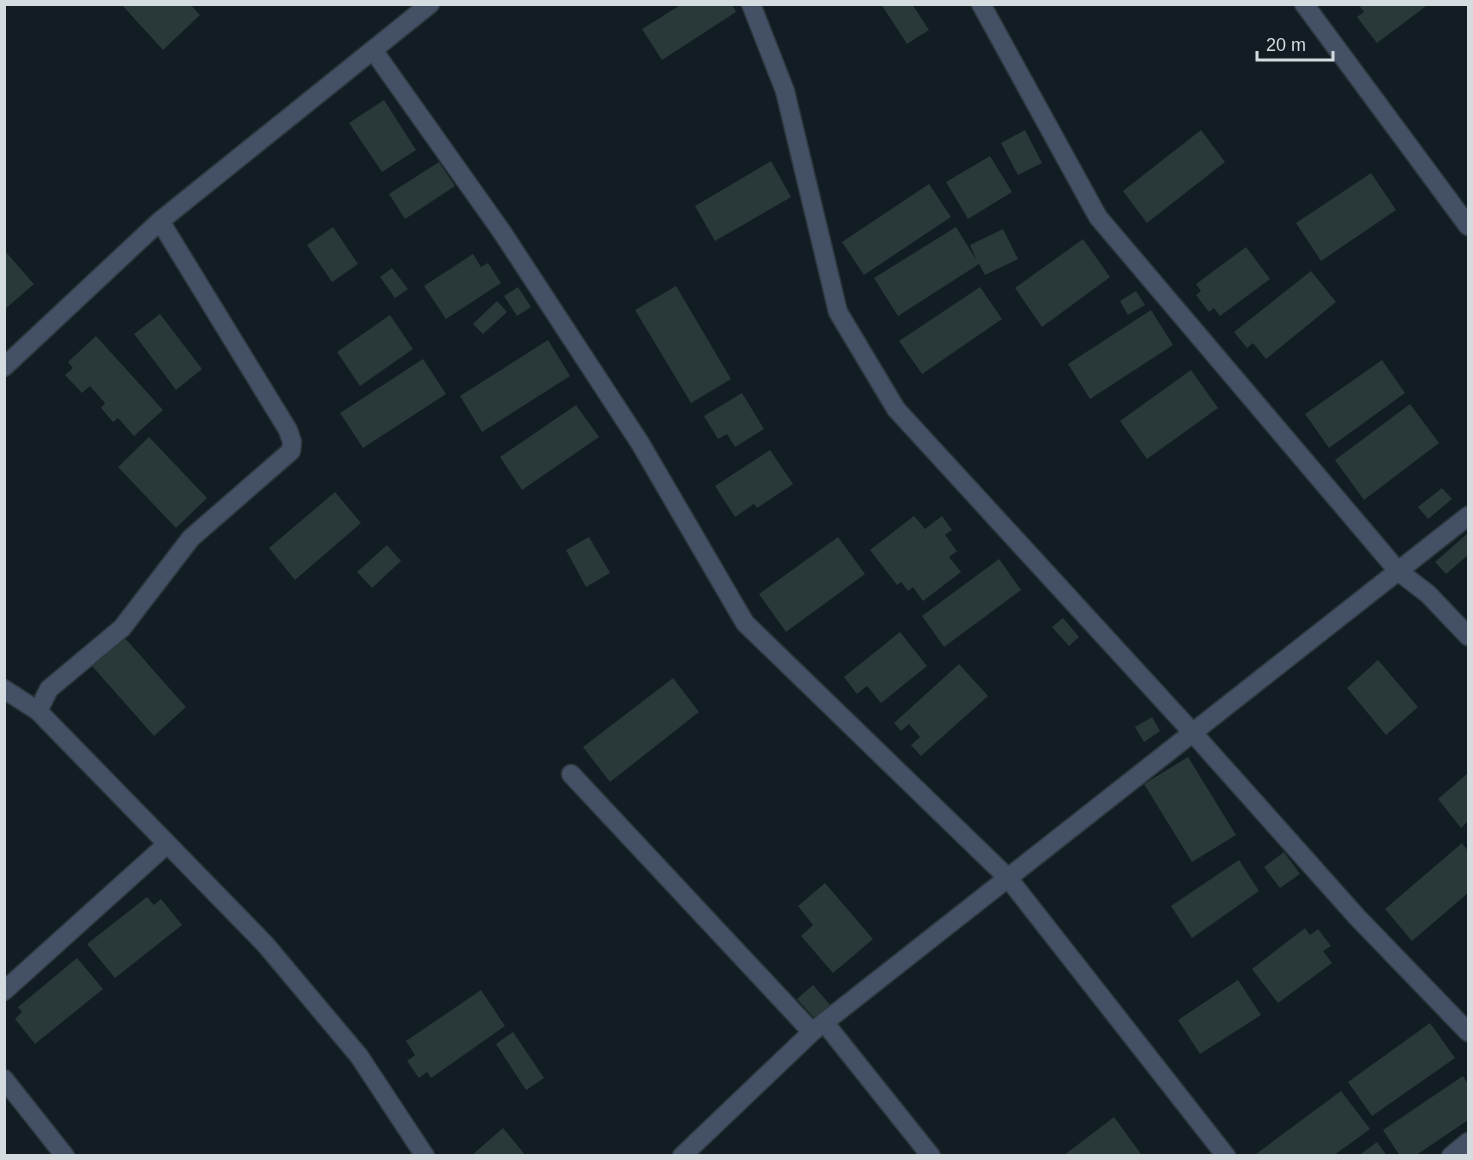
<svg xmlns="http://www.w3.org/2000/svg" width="1473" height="1160" viewBox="0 0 1473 1160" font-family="Arial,sans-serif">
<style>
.building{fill:#293839}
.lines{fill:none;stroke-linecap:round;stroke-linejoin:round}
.minor-casing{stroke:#2d383d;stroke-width:21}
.minor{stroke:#435066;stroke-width:18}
</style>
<rect width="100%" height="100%" fill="#121d23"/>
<path class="building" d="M121,4H190L200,15L163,50Z
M682,4H732L736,12L662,60L642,29Z
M881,4H912L929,30L907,44Z
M1364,4H1429L1377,43L1357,17L1364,12L1360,7Z
M384,100L416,150L382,172L349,123Z
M1025,130L1042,163L1018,175L1001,143Z
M1201,130L1225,162L1147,223L1123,191Z
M990,156L1012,192L968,219L946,182Z
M771,161L791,197L715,241L695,206Z
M439,162L455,186L405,219L389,194Z
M1371,173L1396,210L1321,261L1296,223Z
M929,184L951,217L864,275L842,242Z
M333,227L358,264L332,282L307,245Z
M956,227L977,261L970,245L1003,229L1018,259L985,275L979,264L898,316L874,278Z
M1083,239L1110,277L1042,327L1015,288Z
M1246,247L1270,279L1220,316L1214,308L1209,312L1196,295L1201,291L1196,284Z
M4,250L34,284L4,310Z
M473,254L481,267L488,263L501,283L446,319L424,286Z
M392,268L408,289L395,298L380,277Z
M1311,271L1336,302L1266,359L1253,343L1247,348L1234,332Z
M676,286L731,379L691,403L635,310Z
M518,287L531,307L517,316L504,296Z
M980,287L1002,319L922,374L899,341Z
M1136,291L1145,305L1128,315L1120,301Z
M497,301L507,312L483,334L473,324Z
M1151,310L1173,345L1090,399L1068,364Z
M160,314L202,369L176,390L134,334Z
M390,315L413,349L360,386L337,352Z
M96,336L163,410L134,436L118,418L113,422L101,408L105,403L90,386L82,393L65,375L73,368L68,362Z
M548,340L570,376L482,432L460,396Z
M423,359L446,394L363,448L340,413Z
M1382,360L1405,393L1329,448L1305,414Z
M1191,370L1218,408L1147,459L1120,421Z
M742,393L764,429L735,447L727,434L718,439L704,416Z
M1410,404L1439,443L1364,500L1335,460Z
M576,405L599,437L522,490L500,457Z
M149,437L207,498L176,528L118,467Z
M770,450L793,484L757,508L754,504L735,517L715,486Z
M1442,488L1452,499L1428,519L1418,507Z
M335,492L361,523L295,580L269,548Z
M914,516L925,529L942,516L952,530L945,535L957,551L949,557L961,572L923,601L913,587L908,591L901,582L897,585L870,550Z
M1468,533V555L1446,574L1435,562Z
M589,537L610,573L586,587L566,550Z
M838,537L865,574L786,632L759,594Z
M387,545L401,561L372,588L357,572Z
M999,559L1021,590L944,647L922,616Z
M1063,618L1079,637L1069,646L1052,627Z
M900,632L927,666L881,703L867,686L857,694L844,677Z
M124,637L186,707L154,736L92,666Z
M1378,660L1418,707L1386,735L1347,688Z
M959,664L988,696L921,756L911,745L920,737L909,724L901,731L894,723Z
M673,678L699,712L610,782L583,747Z
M1152,717L1160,731L1144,742L1135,727Z
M1188,757L1236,835L1192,862L1144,784Z
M1468,773V821L1461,828L1438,799Z
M1462,843L1468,851V893L1412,941L1385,909Z
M1284,852L1300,874L1280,888L1264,867Z
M1239,860L1259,891L1192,938L1171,906Z
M825,883L873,939L833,973L801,936L813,925L798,906Z
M147,897L154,905L161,899L182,925L115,978L87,944Z
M1305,928L1310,935L1318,929L1331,946L1323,951L1332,963L1278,1003L1252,969Z
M77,958L103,989L35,1044L15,1019L22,1012L18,1007Z
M1238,980L1261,1015L1200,1054L1178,1020Z
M813,985L831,1006L815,1019L797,999Z
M481,990L505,1026L431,1078L427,1072L419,1078L407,1061L415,1055L406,1041Z
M1430,1023L1455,1058L1372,1116L1348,1082Z
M513,1032L544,1078L526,1090L496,1044Z
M1463,1076L1468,1084V1120L1415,1156H1400L1383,1130Z
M1341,1091L1370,1129L1333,1156H1257L1256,1154Z
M1114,1117L1141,1154L1063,1156Z
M503,1128L526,1156H471Z
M1377,1142L1387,1156H1358Z"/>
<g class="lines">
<g class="minor-casing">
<path id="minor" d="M751,4L785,91L838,312L896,409L1193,733L1357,917L1468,1032
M981,4L1098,217L1398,571L1428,594L1468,636
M1304,4L1468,226
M373,50L502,232L640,443L745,623L1008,878L1226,1156
M4,367L160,221L430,4
M4,689L38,711L265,944L359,1056L425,1156
M38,711L49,689L122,628L191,538L291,451L292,442L288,430L160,221
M571,774L812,1032
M4,991L166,845
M824,1022L931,1156
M4,1079L65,1156
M682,1156L812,1032L1468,516
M1451,1156L1468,1142"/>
</g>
<use href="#minor" class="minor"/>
</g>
<rect width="1473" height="1160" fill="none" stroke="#d4dce0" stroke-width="12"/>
<path d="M1257 51v9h76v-9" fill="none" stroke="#d4dce0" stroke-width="3"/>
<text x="1266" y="51" font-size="18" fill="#d4dce0" stroke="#121d23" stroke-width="4.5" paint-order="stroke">20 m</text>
</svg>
